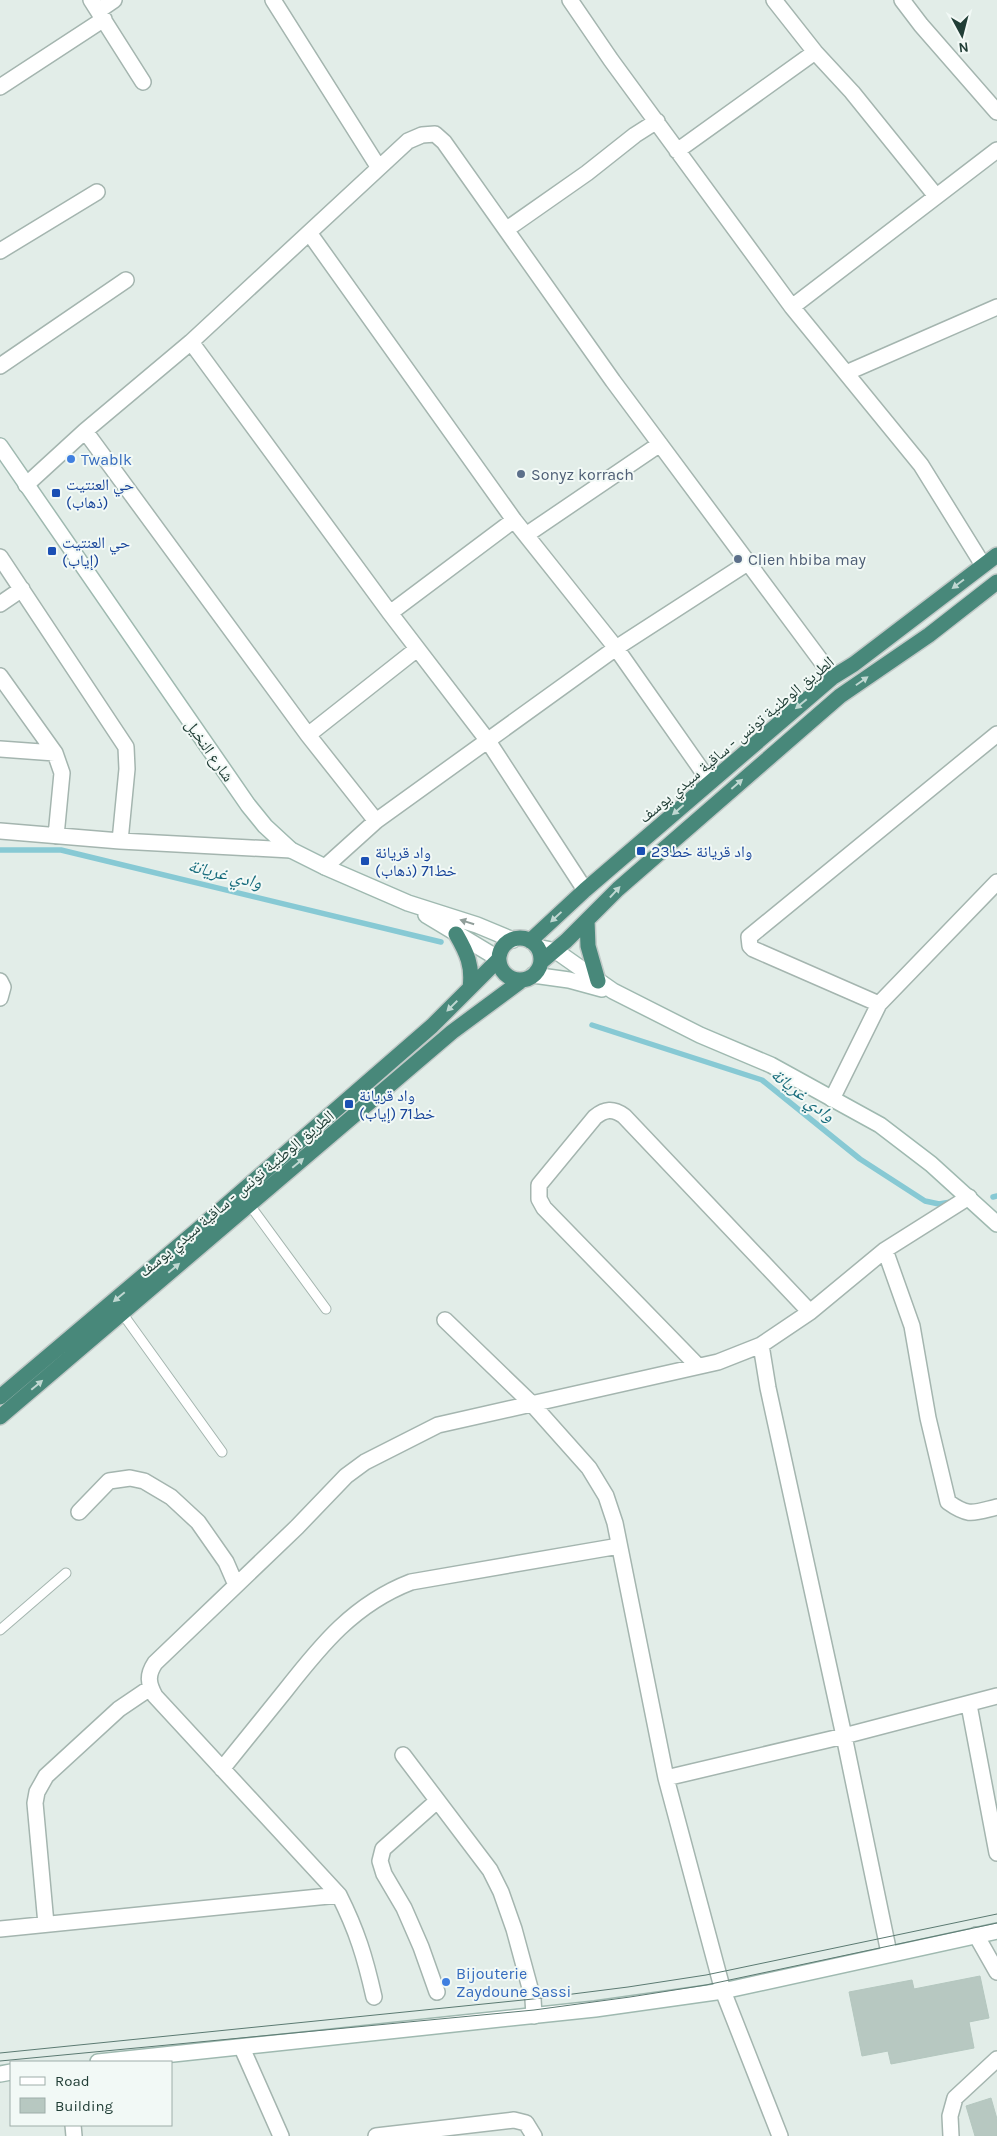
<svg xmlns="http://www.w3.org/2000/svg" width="997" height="2136" viewBox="0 0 997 2136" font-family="Karla,'Noto Naskh Arabic',sans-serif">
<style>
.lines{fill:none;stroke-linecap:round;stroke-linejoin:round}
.stream{stroke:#87c9d4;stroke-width:5.5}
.building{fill:#b7c8c1;stroke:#b4c7bf}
.service-casing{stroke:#a4b5af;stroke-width:11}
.minor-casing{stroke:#a4b5af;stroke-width:18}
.tertiary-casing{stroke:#a4b5af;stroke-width:18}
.secondary-casing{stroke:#9fb9b0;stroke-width:18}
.trunk-casing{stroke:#c1c9c7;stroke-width:18}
.service{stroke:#fff;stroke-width:9}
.minor{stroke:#fff;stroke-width:15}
.tertiary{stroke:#fff;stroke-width:15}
.secondary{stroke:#fff;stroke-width:15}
.trunk{stroke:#48887a;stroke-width:15}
.tram{stroke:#5b7a72;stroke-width:1}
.oneway{fill:#bfd7d1}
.oneway2{fill:#909e9a}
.shop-dot{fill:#3f7fe0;stroke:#f2f9f6;stroke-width:2}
.service-dot{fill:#5c6f8a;stroke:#f2f9f6;stroke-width:2}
.transit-dot{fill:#1a4fb4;stroke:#f2f9f6;stroke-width:2}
.labels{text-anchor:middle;stroke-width:4;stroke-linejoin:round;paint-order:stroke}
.shop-label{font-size:16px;fill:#366cbe;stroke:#f2f9f6;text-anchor:start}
.service-label{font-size:16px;fill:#4e5e75;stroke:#f2f9f6;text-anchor:start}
.transit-label{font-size:16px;fill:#164399;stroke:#f2f9f6;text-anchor:start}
.street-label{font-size:16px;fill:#213e36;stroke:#f2f9f6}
.water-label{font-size:18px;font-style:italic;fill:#186d7d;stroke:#f2f9f6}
</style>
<rect width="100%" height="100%" fill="#e2ede8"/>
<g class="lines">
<path class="stream" d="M0,850H61L441,942
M592,1025L762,1080L860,1159L925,1201L939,1204L951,1202
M993,1197L997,1196"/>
</g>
<path class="building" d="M980,1976L989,2018L969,2022L974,2048L891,2064L888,2051L862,2056L849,1992L912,1980L914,1989Z
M991,2098L997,2119V2136H975L966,2106Z"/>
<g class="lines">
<g class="service-casing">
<path id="service" d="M249,1204L326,1309
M122,1313L222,1452
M0,1630L66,1573"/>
</g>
<g class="minor-casing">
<path id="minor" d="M91,0L143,82
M273,0L379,168
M570,0L611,60L792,307L921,465L983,565
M774,0L815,52L852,92L936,196
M902,0L921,25L997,112
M98,11L114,0
M0,87L104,19
M677,151L815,52
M507,229L587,173L635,135L657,121
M310,234L514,520L616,648L710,782
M0,251L97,192
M792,307L997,150
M191,342L390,613L488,741L585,890
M0,366L126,280
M846,373L997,307
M85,431L308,735L376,821
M26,485L85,431L191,342L408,141L422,135L435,134L444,142L613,381L833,677
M526,535L660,444
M0,557L126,747L127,769L120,841
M0,604L22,589
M390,613L514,520
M0,676L55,753L62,773L56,836
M308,735L417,649
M0,749L55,753
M0,831L120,841L291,850
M325,867L376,821L616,648L749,562
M0,981L3,987L0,998
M879,1004L753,949L750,946L749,937L997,734
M832,1099L879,1004L997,882
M885,1250L912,1326L928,1418L948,1502C969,1517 973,1513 997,1507
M445,1320L532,1404L589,1468L606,1496L615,1523L666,1778L723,1991L780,2136
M761,1345L768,1388L844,1736L889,1953
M697,1365L544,1208L539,1199V1185L595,1117C605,1109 613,1108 624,1116L810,1312
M79,1512L109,1481L130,1478L144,1481L171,1497L198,1522L226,1562L236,1585
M969,1705L997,1853
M403,1755L490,1870L501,1892L514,1929L533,1999L534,2016
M222,1769C243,1743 264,1717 285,1691C321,1645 354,1604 411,1582L619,1546
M666,1778L844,1736L997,1696
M437,1801L383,1849L380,1861L384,1874L404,1908L421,1947L437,1992
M46,1924L35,1803L37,1792L46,1776L119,1709L150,1688
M0,1929L339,1895
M976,1935L997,1972
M374,1997C365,1957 357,1931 339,1895L155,1696C148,1683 147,1675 155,1663L297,1527L346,1476L365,1462L438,1425L718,1362L761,1345L810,1312L885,1250L969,1197
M73,2125L74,2136
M376,2136L514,2120L526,2123L534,2136
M951,2136L950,2116L955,2098L997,2059"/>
</g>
<g class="tertiary-casing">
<path id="tertiary" d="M242,2048L281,2136"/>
</g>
<g class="secondary-casing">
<path id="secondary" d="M0,446L248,805L265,826L291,850L325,867L408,903L477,925L513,940
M426,915L499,959
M537,947L556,951L613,991L700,1035L771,1065L880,1125L931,1164L997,1224
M533,975L569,980L602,989
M98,2062L595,2009L723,1991L997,1931
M0,2074L11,2072"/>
</g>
<g class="trunk-casing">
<path id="trunk" d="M587,920L588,946L598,981
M456,934C467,953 473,966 470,988
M499 959a21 21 0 1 1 42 0a21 21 0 1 1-42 0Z
M530,941L585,890L833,677L854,664L997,555
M541,962L566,941L618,889L840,696L929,635L997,582
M0,1397L202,1226L432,1026L499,959
M0,1417L452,1032L521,981"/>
</g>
<use href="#service" class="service"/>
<use href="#minor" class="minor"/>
<use href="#tertiary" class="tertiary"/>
<use href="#secondary" class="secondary"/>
<use href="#trunk" class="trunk"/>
<path class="tram" d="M0,2053L533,1999L628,1987L706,1975L997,1914
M0,2061L534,2010L630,1997L706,1985L997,1923"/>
</g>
<defs><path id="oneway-solid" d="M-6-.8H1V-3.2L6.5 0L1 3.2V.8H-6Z" transform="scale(1.25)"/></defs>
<g class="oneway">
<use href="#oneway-solid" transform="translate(958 584) rotate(143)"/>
<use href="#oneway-solid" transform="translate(862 681) rotate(-35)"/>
<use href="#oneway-solid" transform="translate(801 704) rotate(140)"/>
<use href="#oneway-solid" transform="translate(737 784) rotate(-41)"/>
<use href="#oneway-solid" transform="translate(678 810) rotate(139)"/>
<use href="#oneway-solid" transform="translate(615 892) rotate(-47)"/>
<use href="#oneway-solid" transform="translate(556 917) rotate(137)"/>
<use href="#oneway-solid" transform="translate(452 1006) rotate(135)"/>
<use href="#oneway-solid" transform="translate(298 1163) rotate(-40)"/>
<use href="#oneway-solid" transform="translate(174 1268) rotate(-40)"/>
<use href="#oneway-solid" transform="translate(119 1297) rotate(140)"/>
<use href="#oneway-solid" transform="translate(37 1385) rotate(-40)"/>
</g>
<use class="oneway2" href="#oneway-solid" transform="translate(467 922) rotate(-162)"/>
<g class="shop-dot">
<circle cx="71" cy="459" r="5"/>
<circle cx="446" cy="1982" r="5"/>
</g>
<g class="service-dot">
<circle cx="521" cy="474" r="5"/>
<circle cx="738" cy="559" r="5"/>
</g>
<g class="transit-dot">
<rect x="51" y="488" width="10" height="10" rx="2.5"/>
<rect x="47" y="546" width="10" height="10" rx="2.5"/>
<rect x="636" y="846" width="10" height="10" rx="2.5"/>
<rect x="360" y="856" width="10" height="10" rx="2.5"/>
<rect x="344" y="1099" width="10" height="10" rx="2.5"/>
</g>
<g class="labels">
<g class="shop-label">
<text x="81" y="465">Twablk</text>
<text x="456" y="1979">Bijouterie<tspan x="456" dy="18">Zaydoune Sassi</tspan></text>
</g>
<g class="service-label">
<text x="531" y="480">Sonyz korrach</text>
<text x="748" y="565">Clien hbiba may</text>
</g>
<g class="transit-label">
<text x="66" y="490">حي العنتيت<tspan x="66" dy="18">(ذهاب)</tspan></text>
<text x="62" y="548">حي العنتيت<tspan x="62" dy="18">(إياب)</tspan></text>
<text x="651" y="857">واد قريانة خط23</text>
<text x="375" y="858">واد قريانة<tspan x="375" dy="18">خط71 (ذهاب)</tspan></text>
<text x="359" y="1101">واد قريانة<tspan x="359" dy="18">خط71 (إياب)</tspan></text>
</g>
<g class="street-label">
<text transform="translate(736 739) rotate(-40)" y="6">الطريق الوطنية تونس - ساقية سيدي يوسف</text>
<text transform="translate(210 750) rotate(55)" y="6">شارع النخيل</text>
<text transform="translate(236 1193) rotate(-40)" y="6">الطريق الوطنية تونس - ساقية سيدي يوسف</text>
</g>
<g class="water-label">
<text transform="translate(225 874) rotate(14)" y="6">وادي غريانة</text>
<text transform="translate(803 1095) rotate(38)" y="6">وادي غريانة</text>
</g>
</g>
<rect x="10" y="2061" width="162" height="65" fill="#f2f9f6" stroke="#9eaea9"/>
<rect x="20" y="2077" width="25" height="8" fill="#ffffff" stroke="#9eaea9"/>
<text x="55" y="2086" font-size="15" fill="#213e36">Road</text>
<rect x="20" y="2098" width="25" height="15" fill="#b7c8c1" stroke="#9eaea9"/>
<text x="55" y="2111" font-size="15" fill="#213e36">Building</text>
<g transform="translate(962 35) rotate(173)" stroke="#f2f9f6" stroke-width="4" paint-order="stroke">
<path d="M0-4L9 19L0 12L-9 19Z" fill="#213e36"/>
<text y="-8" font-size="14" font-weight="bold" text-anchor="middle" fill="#213e36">N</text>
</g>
</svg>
